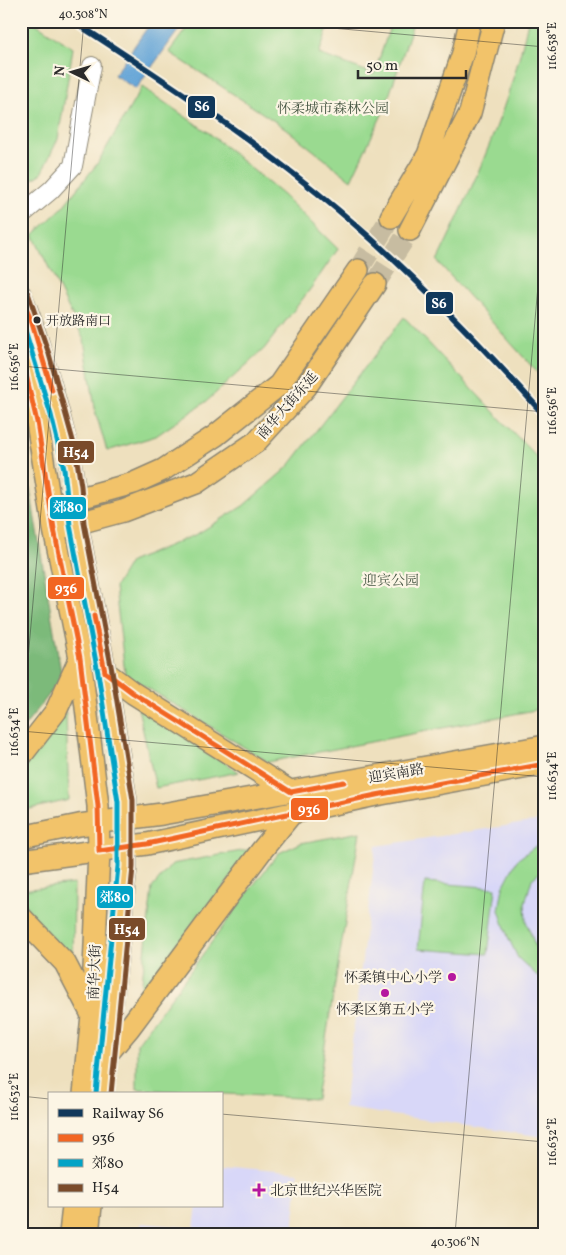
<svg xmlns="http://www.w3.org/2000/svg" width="566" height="1255" viewBox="0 0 566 1255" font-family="Vollkorn,'Noto Serif SC',serif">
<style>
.built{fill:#d8d7f8}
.green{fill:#9ada90;stroke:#62825e}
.forest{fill:#7bba7a;stroke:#537252}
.water{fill:#63a4d7;stroke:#476881}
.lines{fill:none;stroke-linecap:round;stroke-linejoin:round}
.major-tunnel{stroke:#c7bca1;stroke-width:21;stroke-dasharray:21 11;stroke-linecap:butt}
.minor-casing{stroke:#8c8674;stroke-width:20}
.major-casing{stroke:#8c8674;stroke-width:24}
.minor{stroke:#fff;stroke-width:18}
.major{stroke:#f2c36a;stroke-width:21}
.bus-1-casing{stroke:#fcf5e5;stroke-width:9}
.bus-2-casing{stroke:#fcf5e5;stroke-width:9}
.bus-3-casing{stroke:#fcf5e5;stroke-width:9}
.bus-1{stroke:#f26522;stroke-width:5}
.bus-2{stroke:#02a3c6;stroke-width:5}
.bus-3{stroke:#7a4b2a;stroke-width:5}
.rail-1-casing{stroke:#fcf5e5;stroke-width:10}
.rail-1{stroke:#11385b;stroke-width:6}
.ticks{fill:none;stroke:#2b2b2b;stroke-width:1;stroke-opacity:0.45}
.bus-dot{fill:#2b2b2b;stroke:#fcf5e5;stroke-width:2}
.poi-dot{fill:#b5179e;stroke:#fcf5e5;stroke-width:2}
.labels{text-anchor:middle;stroke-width:4.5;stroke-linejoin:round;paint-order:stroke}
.bus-label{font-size:13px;fill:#2b2b2b;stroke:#fcf5e5;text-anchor:start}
.park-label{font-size:14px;fill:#475744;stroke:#fcf5e5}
.street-label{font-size:14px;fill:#2b2b2b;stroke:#fcf5e5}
.poi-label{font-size:14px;fill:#2b2b2b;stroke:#fcf5e5;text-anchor:end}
.line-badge{stroke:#fcf5e5;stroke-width:2}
.badge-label{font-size:14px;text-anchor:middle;font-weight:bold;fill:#fff}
.neatline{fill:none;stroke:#2b2b2b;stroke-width:2}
.ticks-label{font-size:12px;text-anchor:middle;fill:#2b2b2b}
</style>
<rect width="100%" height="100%" fill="#fcf5e5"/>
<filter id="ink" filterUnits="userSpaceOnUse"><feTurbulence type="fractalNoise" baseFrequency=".02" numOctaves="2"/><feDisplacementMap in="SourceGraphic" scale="10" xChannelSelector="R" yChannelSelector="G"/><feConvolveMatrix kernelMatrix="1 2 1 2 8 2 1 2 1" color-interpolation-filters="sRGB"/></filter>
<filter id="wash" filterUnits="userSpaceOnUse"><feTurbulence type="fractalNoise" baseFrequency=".0096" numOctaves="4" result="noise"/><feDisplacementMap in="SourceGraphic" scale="20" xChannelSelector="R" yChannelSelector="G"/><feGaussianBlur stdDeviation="1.12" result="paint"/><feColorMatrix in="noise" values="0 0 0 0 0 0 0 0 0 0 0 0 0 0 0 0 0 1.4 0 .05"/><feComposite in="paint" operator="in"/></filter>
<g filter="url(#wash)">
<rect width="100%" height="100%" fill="#eee0be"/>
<path class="built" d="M545,820V1137L344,1108L376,846Z
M221,1166L298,1173L293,1234H255L220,1230L219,1234H141V1223L194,1228L197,1206H221Z"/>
<path class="green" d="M21,21H32L73,48L58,139L41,174L21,186Z
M192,21H330L319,54L374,74L392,21H414L385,108L351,180L285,128L169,52Z
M528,21H545V381L437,261C474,185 511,103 528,21Z
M142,87L209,133L284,196L338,249L311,288L264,349L207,401L156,436L107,451L96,414L84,340L33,235L61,209L97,164Z
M404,317L545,466V708L268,762L125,674L115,587L130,562L197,534L243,506L288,467Z
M137,704L239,772L156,788Z
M66,712L69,800L21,811V770Z
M360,832L316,1099L137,1089V1044L255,883L279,853L301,843Z
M545,839V868L532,879L525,903L526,921L536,948L545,955V983L518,958L508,937L499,910L503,887L517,860Z
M252,849L140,1001L152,888L172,864Z
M425,882L496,888L488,954L418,949Z
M74,884L73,966L21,911V890Z"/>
<path class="forest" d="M21,437L62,678L21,731Z"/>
<path class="water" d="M152,21H185L136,89L114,75Z"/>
</g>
<g filter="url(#ink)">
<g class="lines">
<path class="major-tunnel" d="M358,270L391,217
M375,284L410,230"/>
<g class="minor-casing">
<path id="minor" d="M21,213L26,211L51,190L73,166L92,66"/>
</g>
<g class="major-casing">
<path id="major" d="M391,217L428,155L463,53L470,21
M410,230L470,113L494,21
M21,296C32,322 40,349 48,377C62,425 76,474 77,524L105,672L126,801V866L103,1094
M21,352L37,422L54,529L80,658L98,806L99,851L92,1015L84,1094
M62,503L134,483L163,470L215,436L279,385L358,270
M64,527L123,511L196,483L256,442L306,387L375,284
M105,672L133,693L291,792
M21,756L56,711L80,658
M21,837L79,825L162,814L545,746
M21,861L147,844L376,795L545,764
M21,917L65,963L92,1015
M108,1053L129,1028L262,850L292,813
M70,1234L73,1206
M88,1234L91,1206"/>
</g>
<use href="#minor" class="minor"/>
<use href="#major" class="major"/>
<g class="bus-1-casing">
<path id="bus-1" d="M21,297L31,320L52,390
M21,353L37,422L54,529L80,658L98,806L99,851L147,844L376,795L545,764
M94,616L105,672L133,693L291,792L344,782"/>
</g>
<g class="bus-2-casing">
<path id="bus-2" d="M21,317L51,415L64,469L70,525L98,673L118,802V866L96,1093"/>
</g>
<g class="bus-3-casing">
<path id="bus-3" d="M28,293L49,354L75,448L81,486L84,523L112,671L133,800V867L111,1094"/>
</g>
<use href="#bus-1" class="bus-1"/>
<use href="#bus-2" class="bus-2"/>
<use href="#bus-3" class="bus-3"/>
<g class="rail-1-casing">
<path id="rail-1" d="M73,21C164,80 255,140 338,210C413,273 480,343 545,416"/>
</g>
<use href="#rail-1" class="rail-1"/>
</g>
</g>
<path class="ticks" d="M253,21L545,47M21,366L545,412M21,731L545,777M21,739L84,21M21,1096L49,1099M221,1114L545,1142M455,1234L545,206"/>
<circle class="bus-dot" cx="37" cy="320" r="4.5"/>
<g class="poi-dot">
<circle cx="452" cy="977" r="5"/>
<circle cx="385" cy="993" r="5"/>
<path d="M256.5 1182.5h5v5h5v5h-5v5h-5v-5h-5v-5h5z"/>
</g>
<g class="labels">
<g class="bus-label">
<text x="46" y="325">开放路南口</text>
</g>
<g class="park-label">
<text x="333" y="113">怀柔城市森林公园</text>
<text x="391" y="585">迎宾公园</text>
</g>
<g class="street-label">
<text transform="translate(287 405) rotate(-49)" y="5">南华大街东延</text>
<text transform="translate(396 773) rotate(-10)" y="5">迎宾南路</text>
<text transform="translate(94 972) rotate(-88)" y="5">南华大街</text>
</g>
<g class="poi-label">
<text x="442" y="982">怀柔镇中心小学</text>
<text x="385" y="1014" text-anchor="middle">怀柔区第五小学</text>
<text x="270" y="1195" text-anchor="start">北京世纪兴华医院</text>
</g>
</g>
<g class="line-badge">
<rect x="187" y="95" width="29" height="24" rx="5" fill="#11385b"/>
<rect x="425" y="291" width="29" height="24" rx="5" fill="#11385b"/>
<rect x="57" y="440" width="38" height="24" rx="5" fill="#7a4b2a"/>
<rect x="49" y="496" width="38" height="24" rx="5" fill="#02a3c6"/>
<rect x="47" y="576" width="38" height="24" rx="5" fill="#f26522"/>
<rect x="290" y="797" width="39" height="24" rx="5" fill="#f26522"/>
<rect x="96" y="885" width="38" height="24" rx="5" fill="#02a3c6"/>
<rect x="108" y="917" width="38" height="24" rx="5" fill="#7a4b2a"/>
</g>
<g class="badge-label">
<text x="202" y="111">S6</text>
<text x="439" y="308">S6</text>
<text x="76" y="457">H54</text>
<text x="68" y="512">郊80</text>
<text x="66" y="593">936</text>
<text x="309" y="814">936</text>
<text x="115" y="902">郊80</text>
<text x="127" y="934">H54</text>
</g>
<rect width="566" height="1255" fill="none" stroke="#fcf5e5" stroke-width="55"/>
<rect x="48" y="1092" width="175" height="115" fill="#fcf5e5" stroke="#a8a49b"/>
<rect x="58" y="1109" width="25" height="8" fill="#11385b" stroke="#a8a49b"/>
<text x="92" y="1118" font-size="15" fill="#2b2b2b">Railway S6</text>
<rect x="58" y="1134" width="25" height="8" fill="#f26522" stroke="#a8a49b"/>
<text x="92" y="1142" font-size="15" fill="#2b2b2b">936</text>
<rect x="58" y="1159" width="25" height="8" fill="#02a3c6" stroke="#a8a49b"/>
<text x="92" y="1168" font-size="15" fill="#2b2b2b">郊80</text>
<rect x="58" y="1184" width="25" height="8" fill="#7a4b2a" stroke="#a8a49b"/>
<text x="92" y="1192" font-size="15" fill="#2b2b2b">H54</text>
<g transform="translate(72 72) rotate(275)" stroke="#fcf5e5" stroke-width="4" paint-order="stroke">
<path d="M0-4L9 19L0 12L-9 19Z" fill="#2b2b2b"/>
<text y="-8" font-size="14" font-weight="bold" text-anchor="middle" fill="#2b2b2b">N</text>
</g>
<path d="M358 70v8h108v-8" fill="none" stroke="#2b2b2b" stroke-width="2.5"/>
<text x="366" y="70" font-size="15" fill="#2b2b2b" stroke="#fcf5e5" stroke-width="4" paint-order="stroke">50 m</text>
<rect x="28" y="28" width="510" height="1200" class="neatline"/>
<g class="ticks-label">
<text x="83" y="18">40.308°N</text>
<text transform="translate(552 46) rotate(-90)" y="4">116.638°E</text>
<text transform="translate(14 367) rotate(-90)" y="4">116.636°E</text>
<text transform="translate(552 411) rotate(-90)" y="4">116.636°E</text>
<text transform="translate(14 732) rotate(-90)" y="4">116.634°E</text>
<text transform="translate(552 776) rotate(-90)" y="4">116.634°E</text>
<text transform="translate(14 1097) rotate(-90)" y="4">116.632°E</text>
<text transform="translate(552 1142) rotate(-90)" y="4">116.632°E</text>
<text x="455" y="1246">40.306°N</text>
</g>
</svg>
